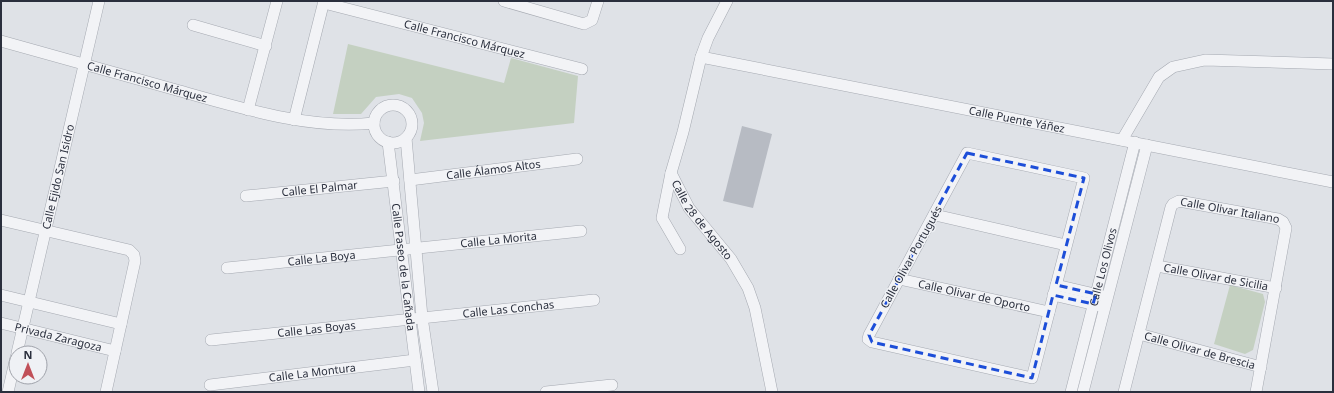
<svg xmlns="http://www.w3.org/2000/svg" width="1334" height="393" viewBox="0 0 1334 393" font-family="'Noto Sans',sans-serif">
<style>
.green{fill:#c4d0c1}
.building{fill:#b7bbc3}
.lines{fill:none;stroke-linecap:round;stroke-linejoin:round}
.minor-casing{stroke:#a5a9b1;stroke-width:12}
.minor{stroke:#f2f3f6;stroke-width:11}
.marked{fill:none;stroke:#1d4ed8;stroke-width:3;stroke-dasharray:8 5;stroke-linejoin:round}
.labels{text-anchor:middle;stroke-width:3;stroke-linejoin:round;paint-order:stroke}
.street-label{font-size:11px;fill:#2a2f3d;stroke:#eff1f5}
</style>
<rect width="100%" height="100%" fill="#dfe2e7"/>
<path class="green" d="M348,44L504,83L511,58L578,76L574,123L420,141L424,123L422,113L412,98L399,94L376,97L361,114H333Z
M1230,285L1263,294L1265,302L1253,350L1245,354L1214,344Z"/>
<path class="building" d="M742,126L772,134L753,208L723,201Z"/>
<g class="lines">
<g class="minor-casing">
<g id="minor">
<path d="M504,1L584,24L592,20L598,1"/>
<path id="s1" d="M727,1L708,38L701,57L683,132L671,173L689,208L731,259L748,288L755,308L772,392"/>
<path id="s2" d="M324,3L582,69"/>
<path d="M193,25L266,46"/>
<path id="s3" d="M1,41C61,58 120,74 180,91C241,108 310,130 374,123"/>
<path id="s4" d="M701,57L1333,182"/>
<circle cx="393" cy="124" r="19"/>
<path d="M248,110L277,1"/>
<path d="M294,120L324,1"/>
<path d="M406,138L422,317L433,392"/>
<path d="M1122,140L1159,77L1173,67L1205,60L1333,64"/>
<path id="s5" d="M388,142L419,392"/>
<path d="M967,153L1084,178L1032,378L872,342L868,339L869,335Z"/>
<path d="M671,173L662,218L680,249"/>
<path id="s6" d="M410,180L577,159"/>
<path id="s7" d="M246,196L394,181"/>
<path d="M935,215L1066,245"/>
<path d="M1,220L129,250L134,255L135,261L106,392"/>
<path id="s8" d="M1157,266L1276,288"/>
<path id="s9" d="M227,268L581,231"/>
<path id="s10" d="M899,279L1049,312"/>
<path d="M1056,285L1103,296"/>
<path d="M1,295L121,324"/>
<path d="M1053,295L1100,306"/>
<path id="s11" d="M1,323L115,351"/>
<path id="s12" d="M1139,334L1261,367"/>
<path id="s13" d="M211,340L594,300"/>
<path id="s14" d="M17,353L99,1"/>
<path id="s15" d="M210,385L415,360"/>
<path d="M8,392L16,357"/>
<path d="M546,392L612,385"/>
<path id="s16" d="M1071,392L1135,142"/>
<path d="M1083,392L1147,145"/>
<path id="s17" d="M1124,392L1171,207L1173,204L1179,201L1278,219L1283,222L1286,228L1256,392"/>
</g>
</g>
<use href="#minor" class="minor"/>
</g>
<path class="marked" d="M967,153L1084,178L1056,285L1096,294L1093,304L1053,295L1032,378L872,342L869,335Z"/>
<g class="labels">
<g class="street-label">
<text dy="4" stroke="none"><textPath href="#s2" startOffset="145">Calle Francisco Márquez</textPath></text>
<text dy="4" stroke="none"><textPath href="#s3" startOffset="152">Calle Francisco Márquez</textPath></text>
<text dy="4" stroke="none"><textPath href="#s4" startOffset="322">Calle Puente Yáñez</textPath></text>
<text dy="4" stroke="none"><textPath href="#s6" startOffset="84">Calle Álamos Altos</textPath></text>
<text dy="4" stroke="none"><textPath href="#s14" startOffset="181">Calle Ejido San Isidro</textPath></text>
<text dy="4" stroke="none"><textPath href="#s7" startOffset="74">Calle El Palmar</textPath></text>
<text dy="4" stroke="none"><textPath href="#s17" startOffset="253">Calle Olivar Italiano</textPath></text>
<text dy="4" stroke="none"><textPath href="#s1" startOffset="238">Calle 28 de Agosto</textPath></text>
<text dy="4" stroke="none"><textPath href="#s9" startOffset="273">Calle La Morita</textPath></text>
<text transform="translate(911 257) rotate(-61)" y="4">Calle Olivar Portugués</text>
<text dy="4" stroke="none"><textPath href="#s9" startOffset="95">Calle La Boya</textPath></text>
<text dy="4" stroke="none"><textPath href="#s5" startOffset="126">Calle Paseo de la Cañada</textPath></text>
<text dy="4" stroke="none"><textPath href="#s16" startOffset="129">Calle Los Olivos</textPath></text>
<text dy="4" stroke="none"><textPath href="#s8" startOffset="60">Calle Olivar de Sicilia</textPath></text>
<text dy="4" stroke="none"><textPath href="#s10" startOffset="77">Calle Olivar de Oporto</textPath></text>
<text dy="4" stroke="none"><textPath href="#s13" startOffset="299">Calle Las Conchas</textPath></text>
<text dy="4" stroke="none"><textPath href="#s13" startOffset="106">Calle Las Boyas</textPath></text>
<text dy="4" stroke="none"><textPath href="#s11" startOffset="59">Privada Zaragoza</textPath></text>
<text dy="4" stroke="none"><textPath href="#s12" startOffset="63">Calle Olivar de Brescia</textPath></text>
<text dy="4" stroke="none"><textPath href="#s15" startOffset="103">Calle La Montura</textPath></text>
</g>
</g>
<rect width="1334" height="393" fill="none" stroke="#2a2f3d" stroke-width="4"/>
<g transform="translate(28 365)"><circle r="19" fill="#eff1f5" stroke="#a0a3ab"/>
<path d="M0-3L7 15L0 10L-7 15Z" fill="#c15059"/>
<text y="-6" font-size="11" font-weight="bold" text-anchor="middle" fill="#2a2f3d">N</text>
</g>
</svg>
